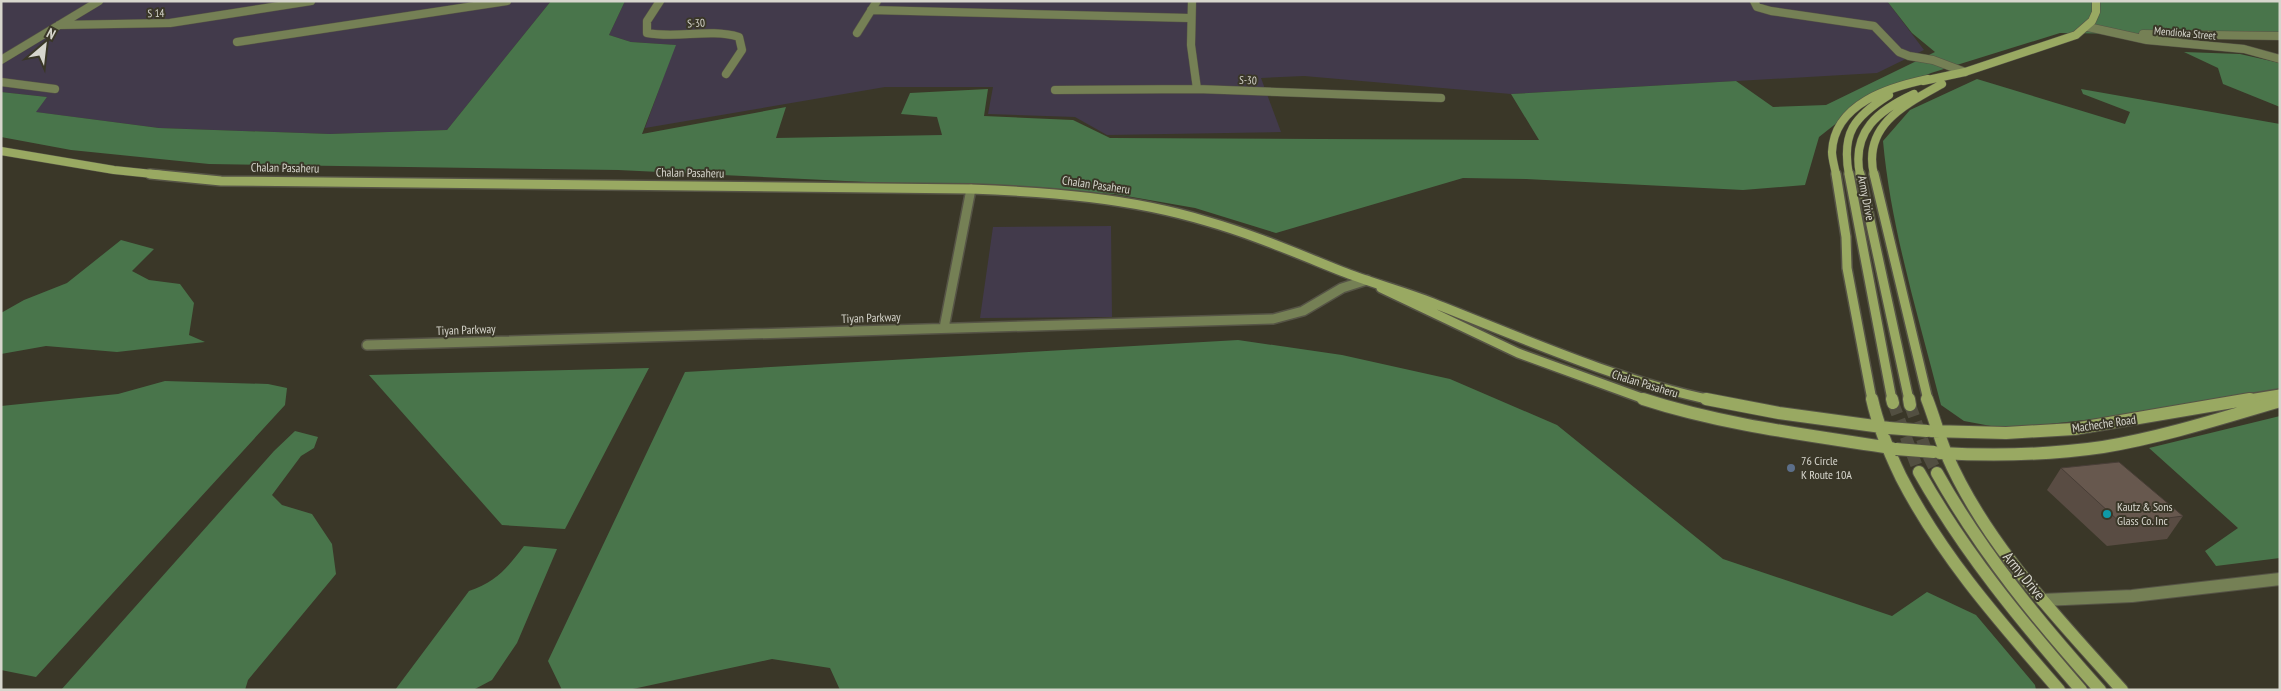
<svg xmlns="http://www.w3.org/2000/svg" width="2281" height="691" viewBox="0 0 2281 691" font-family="'PT Sans Narrow',sans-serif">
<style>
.industrial{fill:#423a4b}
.forest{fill:#49754b}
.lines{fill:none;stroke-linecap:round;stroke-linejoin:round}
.secondary-tunnel{stroke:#524f41;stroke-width:12;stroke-dasharray:12 6;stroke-linecap:butt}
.street-far2-casing{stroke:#565446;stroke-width:9}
.street-far1-casing{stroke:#565446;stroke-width:12}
.street-casing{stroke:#565446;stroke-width:14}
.secondary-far2-casing{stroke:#565446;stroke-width:9}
.secondary-far1-casing{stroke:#565446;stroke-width:12}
.secondary-casing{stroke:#565446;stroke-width:14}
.street-far2{stroke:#758055;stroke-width:8}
.street-far1{stroke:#758055;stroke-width:9}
.street{stroke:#758055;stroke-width:12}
.secondary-far2{stroke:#99a962;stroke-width:8}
.secondary-far1{stroke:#99a962;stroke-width:9}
.secondary{stroke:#99a962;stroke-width:12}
.secondary-bridge-casing{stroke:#565446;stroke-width:14;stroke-linecap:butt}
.secondary-bridge{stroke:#99a962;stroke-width:12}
.wall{fill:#594c43}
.building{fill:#67584e;stroke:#483e37}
.service-dot{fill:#5c6f8a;stroke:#3a3728;stroke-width:2}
.culture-dot{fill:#0f9aa8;stroke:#3a3728;stroke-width:2}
.labels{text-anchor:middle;stroke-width:4;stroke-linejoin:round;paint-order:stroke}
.far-street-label{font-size:11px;fill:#d7d6cd;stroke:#3a3728}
.street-label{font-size:12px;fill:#d7d6cd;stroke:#3a3728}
.poi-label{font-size:12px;fill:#d7d6cd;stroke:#3a3728;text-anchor:start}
.near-street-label{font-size:15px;fill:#d7d6cd;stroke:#3a3728}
</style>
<rect width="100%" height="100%" fill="#3a3728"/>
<path class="industrial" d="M1,1H551L447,130L330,134L159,128L35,112L47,97L1,92Z
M625,1H1887L1924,50L1877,73L1511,94L1304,76L1261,78L1281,132L1107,135L1075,117L988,114L993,87H885L645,128L675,45L631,42L609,35Z
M1111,226L1112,317L980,318L993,227Z"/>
<path class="forest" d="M551,1H625L609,35L631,42L676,45L642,134L786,107L776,138L942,135L937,117L901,114L910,93L988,89L984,116L1073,120L1110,138L1539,140L1511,94L1736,81L1773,107L1826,105L1935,52L1912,33L1887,1H2280V36L2060,33L1931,73L1862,103L1819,137L1805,185L1743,190L1526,179L1463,178L1276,233L1195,208L1115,194L618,170L209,164L71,150L1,137V92L47,97L36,112L159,128L330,134L447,130Z
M2184,52L2240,54L2280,63V107L2223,84L2218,68Z
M1977,79L2125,124L2130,112L2083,94L2081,89L2280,124V389L2119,416L2007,429L1964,421L1941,405C1919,318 1891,230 1883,141L1910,110Z
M121,240L154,249L132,271L149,280L180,284L194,303L189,335L205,342L117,352L46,346L1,354V313L24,300L67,283Z
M1238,340L1342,355L1450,379L1557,425L1723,559L1892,616L1927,592L1976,615L2035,685L2036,690H840L830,668L772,659L628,690H562L548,661L685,372Z
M649,368L565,529L502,525L369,375Z
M165,381L268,384L287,388L285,405L36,677L1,670V406L118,394Z
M2280,416V558L2216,566L2205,551L2238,528L2149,448Z
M295,431L318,437L314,448L301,456L272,495L282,505L312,514L332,544L336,574L248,680L245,690H61L274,451Z
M524,546L557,549L517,643L492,680L473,690H395L469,591C496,582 507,568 524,546Z"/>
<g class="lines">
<path class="secondary-tunnel" d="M1893,403L1919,472
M1910,405L1927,453L1937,473"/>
<g class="street-far2-casing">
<path id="street-far2" d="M660,1L647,21V33C678,39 709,28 739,37L742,50L726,74
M1192,1L1191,45L1197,89
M1754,1L1757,7L1771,11L1874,26L1899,52L1909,56L1933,60L1965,72
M871,10L1189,18
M59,25L170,23L311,1
M2088,27L2147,40L2244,49L2280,59
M857,33L877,1
M2143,34L2280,36
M237,42L507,1
M1,60L99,1
M1,82L55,89
M1055,90L1197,89L1441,98"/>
</g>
<g class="street-far1-casing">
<path id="street-far1" d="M944,328L971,189
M367,345L1273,319L1303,311L1342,288L1367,280"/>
</g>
<g class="street-casing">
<path id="street" d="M2042,600L2132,596L2280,579"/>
</g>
<g class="secondary-far2-casing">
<path id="secondary-far2" d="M1923,81L1965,72L2076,35L2092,21L2096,12V1
M1,151L114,170L162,175
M1836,175C1835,168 1832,159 1832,152C1834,103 1890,87 1928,79
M1849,175C1841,133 1854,117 1889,95
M1860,175C1851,131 1879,110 1914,94
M1874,175C1862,125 1906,104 1942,84"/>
</g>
<g class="secondary-far1-casing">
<path id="secondary-far1" d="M150,174L221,181L971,189C1050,192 1130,198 1206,221C1252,234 1296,253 1341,271C1371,283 1403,291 1433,303C1525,339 1615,380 1712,400
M1836,174L1846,237L1847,268L1872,400
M1849,174L1892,400
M1860,174L1909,400
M1874,174L1928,400
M1381,288L1518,353L1647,400
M2243,400L2280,394"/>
</g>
<g class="secondary-casing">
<path id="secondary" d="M1643,399C1723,425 1808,435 1891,448
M1706,399L1779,413L1889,428
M1872,399C1878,426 1889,452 1901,477C1942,557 2001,623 2059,690
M1892,399L1893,403
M1909,399L1910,405
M1927,399C1934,417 1939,436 1946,453C1985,544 2057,617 2122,690
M1931,431L2006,433L2074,429L2250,399
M1940,453C1995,456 2049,455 2103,447C2163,437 2222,418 2280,401
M1919,472C1964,552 2021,621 2081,690
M1937,473C1982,553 2039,622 2100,690"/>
</g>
<use href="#street-far2" class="street-far2"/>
<use href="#street-far1" class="street-far1"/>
<use href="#street" class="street"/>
<use href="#secondary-far2" class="secondary-far2"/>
<use href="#secondary-far1" class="secondary-far1"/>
<use href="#secondary" class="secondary"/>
<g class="secondary-bridge-casing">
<path id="secondary-bridge" d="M1889,428L1927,431
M1896,449L1934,452"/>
</g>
<use href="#secondary-bridge" class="secondary-bridge"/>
</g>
<path class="wall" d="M2061,468L2183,516L2167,539L2107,546L2047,490Z"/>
<path class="building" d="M2119,462L2183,516L2122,524L2061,468Z"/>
<circle class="service-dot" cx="1791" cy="468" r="5"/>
<circle class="culture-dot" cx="2107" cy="514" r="5"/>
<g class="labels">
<g class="far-street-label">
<text transform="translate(156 13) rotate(-1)" y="4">S 14</text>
<text transform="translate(696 23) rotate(-4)" y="4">S-30</text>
<text transform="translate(2185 33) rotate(5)" y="4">Mendioka Street</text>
<text transform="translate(1248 80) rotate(2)" y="4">S-30</text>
</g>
<g class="street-label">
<text transform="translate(285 168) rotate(1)" y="4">Chalan Pasaheru</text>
<text transform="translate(690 173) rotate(1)" y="4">Chalan Pasaheru</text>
<text transform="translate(1096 185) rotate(8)" y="4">Chalan Pasaheru</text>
<text transform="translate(1866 198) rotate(79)" y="4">Army Drive</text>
<text transform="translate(871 318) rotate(-2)" y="4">Tiyan Parkway</text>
<text transform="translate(466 330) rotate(-2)" y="4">Tiyan Parkway</text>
<text transform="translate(1645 384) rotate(17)" y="4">Chalan Pasaheru</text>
<text transform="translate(2104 424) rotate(-8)" y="4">Macheche Road</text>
</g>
<g class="poi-label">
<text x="1801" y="465">76 Circle<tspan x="1801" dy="14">K Route 10A</tspan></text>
<text x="2117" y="511">Kautz &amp; Sons<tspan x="2117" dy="14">Glass Co. Inc</tspan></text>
</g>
<g class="near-street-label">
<text transform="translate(2024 576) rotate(51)" y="5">Army Drive</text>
</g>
</g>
<rect width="2281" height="691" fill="none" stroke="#d7d6cd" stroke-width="5"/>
<g transform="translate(45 45) rotate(28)" stroke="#3a3728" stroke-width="4" paint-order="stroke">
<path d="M0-4L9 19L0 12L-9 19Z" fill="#d7d6cd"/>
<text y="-8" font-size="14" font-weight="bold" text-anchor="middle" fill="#d7d6cd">N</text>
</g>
</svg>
